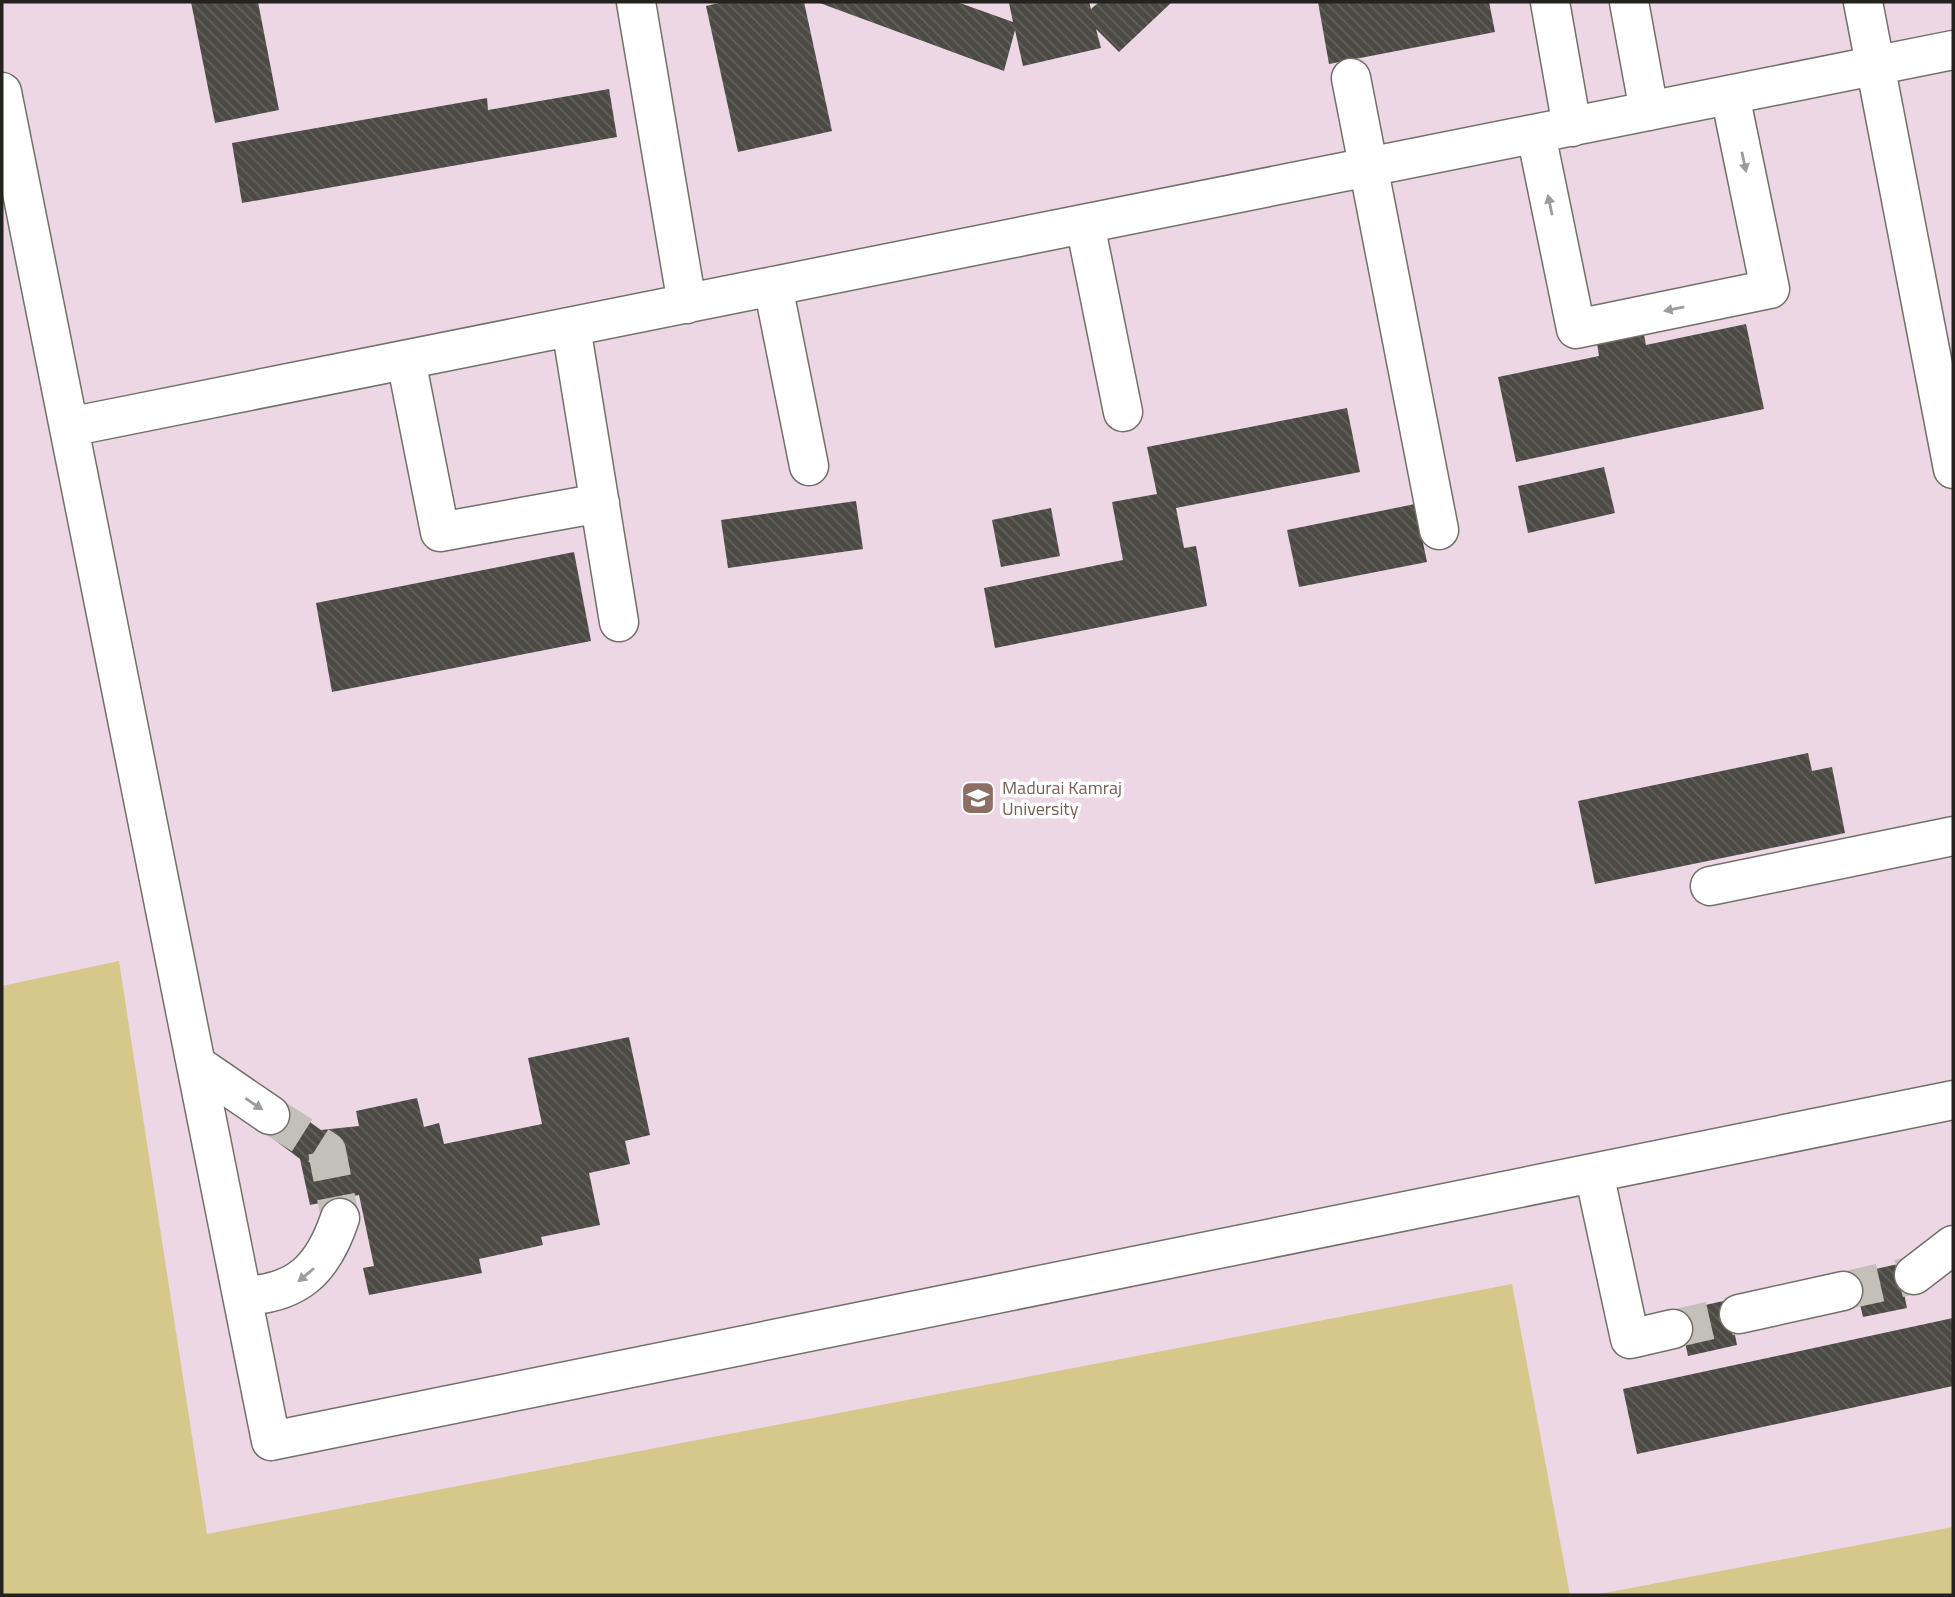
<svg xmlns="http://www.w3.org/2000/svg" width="1955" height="1597" viewBox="0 0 1955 1597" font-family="'Titillium Web',sans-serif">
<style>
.education{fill:#edd7e4}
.green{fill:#d6c78b}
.building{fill:url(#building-back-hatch)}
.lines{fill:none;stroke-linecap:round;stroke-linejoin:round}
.minor-tunnel{stroke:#c2c0b9;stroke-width:38;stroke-dasharray:38 19;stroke-linecap:butt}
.minor-casing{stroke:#727069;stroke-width:41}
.minor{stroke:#fff;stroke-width:38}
.oneway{fill:#9c9c9a}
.labels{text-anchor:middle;stroke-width:7;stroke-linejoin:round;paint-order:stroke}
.education-label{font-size:18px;fill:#785e54;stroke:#fff;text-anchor:start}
</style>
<defs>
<pattern id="building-back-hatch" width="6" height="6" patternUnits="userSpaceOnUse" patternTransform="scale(1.75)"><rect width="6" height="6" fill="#4c4a44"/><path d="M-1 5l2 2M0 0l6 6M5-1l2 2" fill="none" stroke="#63615c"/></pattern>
</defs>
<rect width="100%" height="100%" fill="#eae8e0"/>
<path class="education" d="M2,2H1953V1595H2Z"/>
<path class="green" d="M119,961L207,1534L1512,1284L1570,1595H2V986Z
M1953,1527V1595H1594Z"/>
<path class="building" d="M191,2H258L279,110L215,123Z
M723,2H804L832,131L738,152L706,6Z
M817,2H957L1013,22L1009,3L1014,2H1089L1091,9L1099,2H1172L1119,52L1096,29L1101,48L1023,66L1015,30L1004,71Z
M1318,2H1489L1495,32L1329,64Z
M609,89L617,137L242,203L232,143L487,98L488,110Z
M1641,320L1646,345L1746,324L1764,409L1516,462L1498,377L1599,356L1595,330Z
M1347,408L1360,472L1176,508L1184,548L1196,546L1207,606L995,648L984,588L1123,560L1112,502L1157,494L1147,447Z
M1604,467L1615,513L1528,533L1518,486Z
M856,501L863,549L728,568L721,520Z
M1415,504L1427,562L1299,587L1287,530Z
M1051,508L1060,556L1001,567L992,520Z
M574,552L591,641L332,692L316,603Z
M1808,753L1812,771L1832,767L1845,833L1595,884L1578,801Z
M629,1037L650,1135L625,1141L630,1164L589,1173L600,1225L541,1237L543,1245L479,1259L482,1273L369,1295L363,1268L374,1266L359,1195L310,1205L300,1159L272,1138L293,1110L321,1130L359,1126L356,1111L417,1098L424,1127L439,1123L444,1144L542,1124L528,1058Z
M1898,1264L1907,1308L1863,1317L1853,1274Z
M1728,1300L1737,1345L1688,1356L1678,1311Z
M1953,1318V1386L1637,1454L1623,1389Z"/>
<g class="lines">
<path class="minor-tunnel" d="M270,1115L327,1151L340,1218
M1843,1291L1914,1275
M1673,1329L1739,1314"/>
<g class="minor-casing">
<path id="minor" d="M636,2L687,304
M1550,2L1572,127
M1629,2L1649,111
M1863,2L1953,469
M1351,78L1439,530
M2,92L271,1441L1953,1100
M1536,134L1576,329L1770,289L1730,95
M1085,224L1123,412
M773,286L809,466
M571,327L619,622
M406,360L440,532L600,503
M69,427L1953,50
M1710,886L1953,836
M197,1065L270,1115
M1594,1173L1630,1339L1673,1329
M1914,1275L1953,1245
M242,1296C298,1294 323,1269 340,1218
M1739,1314L1843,1291"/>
</g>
<use href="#minor" class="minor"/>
</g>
<defs><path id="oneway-solid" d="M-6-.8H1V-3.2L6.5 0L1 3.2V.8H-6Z" transform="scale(1.75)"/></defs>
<g class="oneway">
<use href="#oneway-solid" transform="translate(1744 162) rotate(78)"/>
<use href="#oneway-solid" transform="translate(1550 205) rotate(-102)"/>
<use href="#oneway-solid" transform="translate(1674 309) rotate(168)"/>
<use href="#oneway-solid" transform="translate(254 1104) rotate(34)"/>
<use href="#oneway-solid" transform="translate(306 1275) rotate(140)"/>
</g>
<defs>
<g id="university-square" transform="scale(1.75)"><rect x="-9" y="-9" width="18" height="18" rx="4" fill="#8d6e63" stroke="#fff"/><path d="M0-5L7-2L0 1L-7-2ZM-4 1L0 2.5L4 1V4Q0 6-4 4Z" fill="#fff"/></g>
</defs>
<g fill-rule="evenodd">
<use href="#university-square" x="978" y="798"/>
</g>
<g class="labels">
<g class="education-label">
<text x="1002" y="794">Madurai Kamraj<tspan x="1002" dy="21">University</tspan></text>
</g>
</g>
<rect width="1955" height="1597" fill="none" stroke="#23221f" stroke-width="7"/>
</svg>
